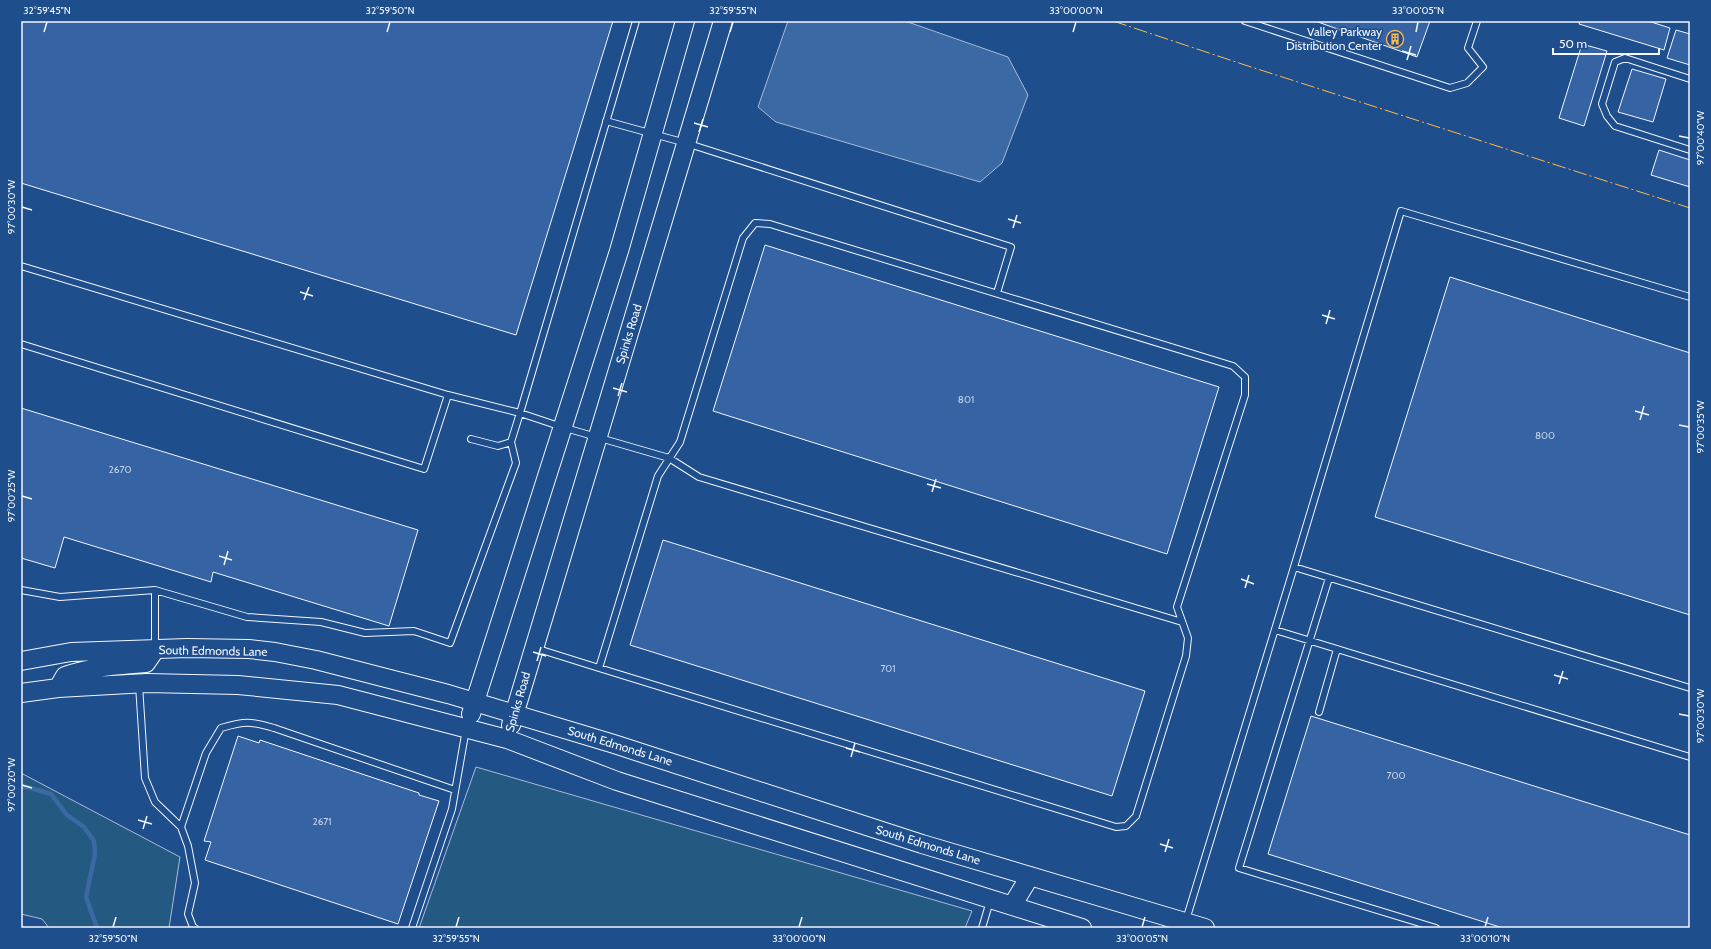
<svg xmlns="http://www.w3.org/2000/svg" width="1711" height="949" viewBox="0 0 1711 949" font-family="Cabin,sans-serif">
<style>
.green{fill:#245a82;stroke:#a8bbd7}
.water{fill:#3b69a3;stroke:#a8bbd7}
.lines{fill:none;stroke-linecap:round;stroke-linejoin:round}
.stream{stroke:#3b69a3;stroke-width:4.5}
.building{fill:#3563a3;stroke:#f2f6ff}
.service-casing{stroke:#f2f6ff;stroke-width:8}
.secondary-casing{stroke:#f2f6ff;stroke-width:20}
.service{stroke:#1f4e8c;stroke-width:6}
.secondary{stroke:#1f4e8c;stroke-width:18}
.power{stroke:#ffb74d;stroke-width:1;stroke-dasharray:14 3 2 3;stroke-linecap:butt}
.ticks{fill:none;stroke:#f2f6ff;stroke-width:1.5}
.labels{text-anchor:middle;stroke-width:3;stroke-linejoin:round;paint-order:stroke}
.number-label{font-size:10px;fill:#c3d1e8}
.poi-label{font-size:12px;fill:#f2f6ff;stroke:#1f4e8c;text-anchor:end}
.street-label{font-size:12px;fill:#f2f6ff;stroke:#1f4e8c}
.neatline{fill:none;stroke:#f2f6ff;stroke-width:1.5}
.ticks-label{font-size:10px;text-anchor:middle;fill:#f2f6ff}
</style>
<rect width="100%" height="100%" fill="#1f4e8c"/>
<path class="green" d="M476,767L972,911L965,928H419Z
M21,773L180,857L169,928H49L42,919L21,914Z"/>
<path class="water" d="M788,21H905L1008,57L1028,95L1002,163L980,182L776,122L758,107Z"/>
<g class="lines">
<path class="stream" d="M21,788L27,787L51,794L67,815L84,827L94,841L95,854L86,897L97,928"/>
</g>
<path class="building" d="M21,21H613L516,335L21,183Z
M1315,21H1430L1417,57Z
M1580,21H1648L1670,28L1664,50L1579,24Z
M1676,30L1690,34V65L1667,58Z
M1582,44L1607,51L1584,126L1559,118Z
M1632,69L1666,79L1653,122L1618,112Z
M1659,150L1690,160V187L1651,175Z
M765,245L1219,387L1167,554L713,411Z
M1450,277L1690,353V615L1375,517Z
M21,408L418,530L389,626L213,572L211,582L64,537L55,568L21,558Z
M663,540L1145,691L1112,796L630,645Z
M1311,716L1690,835V928H1503L1268,854Z
M238,736L259,743L260,740L419,793V795L439,801L398,924L205,860L211,842L204,841Z"/>
<g class="lines">
<g class="service-casing">
<path id="service" d="M1245,21L1450,88L1467,83L1483,67L1468,48L1477,21
M1690,79L1625,58L1615,62L1602,104L1607,116L1615,126L1690,150
M606,121L686,143L1011,247L997,293
M21,266L448,395
M21,344L424,469L448,395L520,413L636,21
M471,439L498,446L511,442
M1294,567L1690,688
M1329,578L1239,868L1436,928
M21,590L60,597L155,590L247,617L321,622L365,633L414,631L450,643L516,463L511,442L520,413L562,427L669,458L699,477L1182,622
M1275,630L1690,757
M155,647V590
M535,648L599,668L1116,827L1126,826L1136,816L1186,656L1188,638L1177,607L1245,395V377L1233,366L770,224L755,223L743,238L680,442L658,476L599,668
M139,685L145,778L155,802L181,827L188,846L195,883L188,914L193,927L195,928
M1319,712L1337,649
M181,827L206,753L221,728C245,721 250,721 274,728L455,790
M1186,920L1294,567L1401,211L1690,297
M412,928L452,809L466,729
M982,928L990,901"/>
</g>
<g class="secondary-casing">
<path id="secondary" d="M21,661L71,652L187,648L249,649L275,652L316,660L448,694L614,744L922,844L1205,928
M58,688L65,676C91,667 118,665 146,663L155,650
M21,693L58,688L147,683L238,685L338,695L507,739L617,781L1082,928
M471,714L619,251L685,21
M511,725L723,21
M1012,906L1030,876"/>
</g>
<use href="#service" class="service"/>
<use href="#secondary" class="secondary"/>
<path class="power" d="M1113,21L1245,65L1690,208"/>
</g>
<path class="ticks" d="M44,32L47,22M387,32L390,22M730,32L733,22M1073,32L1076,22M1416,32L1418,22M1402,51L1416,55M1407,60L1411,46M694,123L708,127M699,132L703,119M1679,136L1689,138M22,207L32,210M1008,219L1021,223M1013,228L1017,215M300,292L313,296M304,300L309,287M1322,315L1335,319M1326,324L1330,310M613,388L627,392M618,396L622,383M1635,411L1649,415M1640,420L1644,406M1679,425L1689,427M927,484L941,488M932,492L936,479M22,496L32,499M219,556L232,560M224,565L228,551M1241,579L1254,584M1245,588L1249,575M533,652L546,656M537,661L541,647M1554,675L1568,679M1559,684L1563,671M1679,714L1689,716M846,748L860,752M851,757L855,743M22,785L32,788M138,820L152,824M143,829L147,816M1160,844L1173,848M1165,852L1169,839M113,927L116,917M456,927L459,917M799,927L802,917M1142,927L1145,917M1485,927L1488,917"/>
<defs>
<g id="building-ring" transform="scale(0.9)"><circle r="9.5" fill="#1f4e8c" stroke="#ffb74d" stroke-width="1.5"/><path d="M-4-6H4V6H1V3H-1V6H-4ZM-2.5-4.3h1.7v1.8h-1.7ZM.8-4.3h1.7v1.8H.8ZM-2.5-1h1.7V.8h-1.7ZM.8-1h1.7V.8H.8Z" fill="#ffb74d"/></g>
</defs>
<g fill-rule="evenodd">
<use href="#building-ring" x="1395" y="39"/>
</g>
<g class="labels">
<g class="number-label">
<text x="966" y="403">801</text>
<text x="1545" y="439">800</text>
<text x="120" y="473">2670</text>
<text x="888" y="672">701</text>
<text x="1396" y="779">700</text>
<text x="322" y="825">2671</text>
</g>
<g class="poi-label">
<text x="1382" y="36">Valley Parkway<tspan x="1382" dy="14">Distribution Center</tspan></text>
</g>
<g class="street-label">
<text transform="translate(629 334) rotate(-73)" y="4">Spinks Road</text>
<text transform="translate(213 651) rotate(1)" y="4">South Edmonds Lane</text>
<text transform="translate(518 702) rotate(-74)" y="4">Spinks Road</text>
<text transform="translate(620 746) rotate(17)" y="4">South Edmonds Lane</text>
<text transform="translate(928 845) rotate(17)" y="4">South Edmonds Lane</text>
</g>
</g>
<rect width="1711" height="949" fill="none" stroke="#1f4e8c" stroke-width="44"/>
<path d="M1553 48v6h106v-6" fill="none" stroke="#f2f6ff" stroke-width="2"/>
<text x="1559" y="48" font-size="12" fill="#f2f6ff" stroke="#1f4e8c" stroke-width="3" paint-order="stroke">50 m</text>
<rect x="22" y="22" width="1667" height="905" class="neatline"/>
<g class="ticks-label">
<text x="47" y="14">32°59'45"N</text>
<text x="390" y="14">32°59'50"N</text>
<text x="733" y="14">32°59'55"N</text>
<text x="1076" y="14">33°00'00"N</text>
<text x="1418" y="14">33°00'05"N</text>
<text transform="translate(1700 138) rotate(-90)" y="4">97°00'40"W</text>
<text transform="translate(11 207) rotate(-90)" y="4">97°00'30"W</text>
<text transform="translate(1700 427) rotate(-90)" y="4">97°00'35"W</text>
<text transform="translate(11 496) rotate(-90)" y="4">97°00'25"W</text>
<text transform="translate(1700 716) rotate(-90)" y="4">97°00'30"W</text>
<text transform="translate(11 785) rotate(-90)" y="4">97°00'20"W</text>
<text x="113" y="942">32°59'50"N</text>
<text x="456" y="942">32°59'55"N</text>
<text x="799" y="942">33°00'00"N</text>
<text x="1142" y="942">33°00'05"N</text>
<text x="1485" y="942">33°00'10"N</text>
</g>
</svg>
